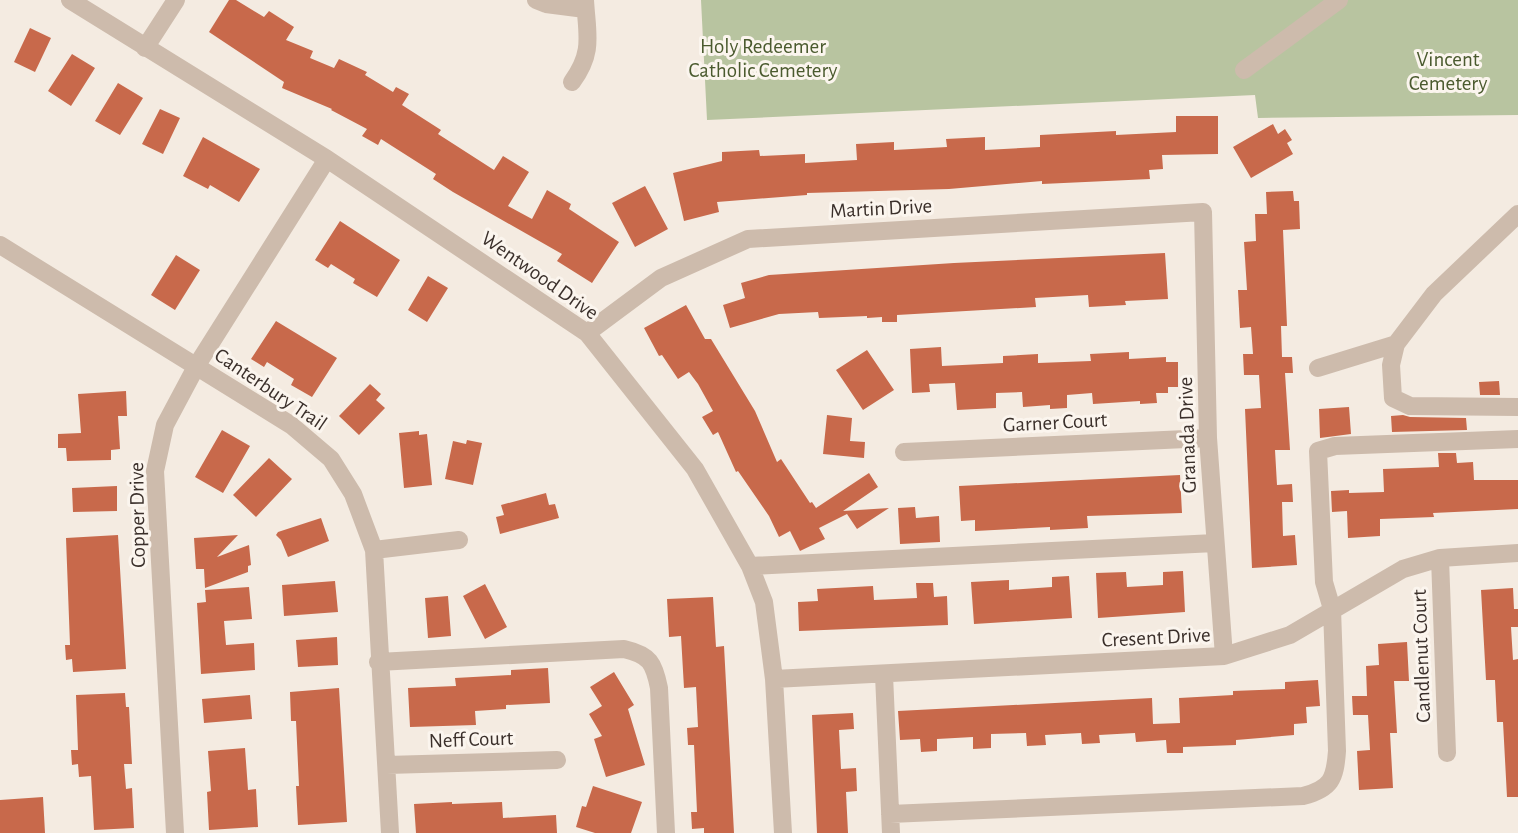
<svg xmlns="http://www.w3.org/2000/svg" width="1518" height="833" viewBox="0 0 1518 833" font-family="'Alegreya Sans',sans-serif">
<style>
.green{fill:#b8c4a0}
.building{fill:#c8694b}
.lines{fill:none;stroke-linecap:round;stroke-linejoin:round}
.minor{stroke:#cdbbac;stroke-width:18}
.labels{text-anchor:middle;stroke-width:6;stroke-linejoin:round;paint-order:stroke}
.park-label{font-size:21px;fill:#4a5a2e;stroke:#fbf5ee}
.street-label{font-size:21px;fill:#3b302b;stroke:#fbf5ee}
</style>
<rect width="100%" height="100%" fill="#f4ebe1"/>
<path class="green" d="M701,0H1518V115L1258,118L1255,95L707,120Z"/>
<path class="building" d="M229,0H236L264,17L269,11L294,27L286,40L313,51L310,58L334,68L339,59L367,72L365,75L393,92L396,87L409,94L402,105L441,130L438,134L494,170L503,156L529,172L508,206L532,219L547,190L571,204L569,209L619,242L592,283L557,261L562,254L453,192L433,179L436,174L381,139L378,145L362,136L367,129L331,110L332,109L282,88L284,82L209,32Z
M30,28L51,38L35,72L14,62Z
M72,54L95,68L71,106L48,91Z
M118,83L143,98L120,135L95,121Z
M160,109L180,118L163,154L142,144Z
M1176,116H1218V154L1162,155L1163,169L1149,170L1150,179L1042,184V181L949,189L807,193V195L717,202L719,212L684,221L673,173L722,161V152L759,150L760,156L805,154V163L857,160L856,144L894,142V150L947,147L946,139L985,137V150L1040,147V135L1116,131V135L1176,132Z
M1273,124L1278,134L1285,129L1292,140L1287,143L1293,154L1251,178L1233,147Z
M203,137L260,169L239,202L210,185L208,189L183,176Z
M645,186L668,229L635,247L612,203Z
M1293,191L1294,201H1299L1300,229L1283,230L1287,326H1281L1282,357H1292L1293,373H1285L1290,450H1275L1277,485L1292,484L1293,502H1282L1283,536L1295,535L1297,565L1252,568L1245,409L1261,408L1259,375H1244L1243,354H1253L1251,327L1240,328L1238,290H1247L1244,242L1256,241L1255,214H1267L1266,192Z
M340,221L400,260L377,297L353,283L355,279L331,264L328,268L315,260Z
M1165,253L1168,299L1125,301L1126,305L1089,307L1088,295L1035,298L1036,307L897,315V322H882V317L867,318V316L819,318L818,312L779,314L730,328L723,305L745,298L741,283L769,275L954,263Z
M176,255L200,270L175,310L151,295Z
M428,276L448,288L427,322L408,310Z
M686,305L705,339H711L755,411L777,462L781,459L810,503L812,502L816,508L869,473L878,487L843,511L889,508L857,529L847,514L819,528L825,539L800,551L790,531L779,537L769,516L738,471L736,472L718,432L713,435L702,417L713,411L698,384L689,372L678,379L662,355L659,356L644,328Z
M276,321L337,358L312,397L291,385L294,379L267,362L264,367L251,359Z
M941,347L942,366L1003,363V356L1038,354V363L1091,361L1090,354L1129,352V359L1166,357V362H1178V387H1168V393H1156L1157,403L1140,404V401L1093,404L1092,393L1067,395V408L1050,409V405L1023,407L1022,392L996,393V408L957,410L955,383L929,384L930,392L912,393L910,349Z
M867,350L894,390L863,410L836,370Z
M1499,381L1500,395H1480L1479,382Z
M370,384L381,394L376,400L385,408L359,435L339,416Z
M126,391L127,416H118L120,449L111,450V460L67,461L66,448H58V434L81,433L78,394Z
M1349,407L1351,434L1320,438L1319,409Z
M827,415L852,418L850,441L865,442L864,458L823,454Z
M1403,415L1410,417L1466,418L1467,430L1392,432L1391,416Z
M222,430L250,446L223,493L195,477Z
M419,431V435L427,434L432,485L404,488L399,433Z
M467,440L482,443L473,485L445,479L453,441L466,444Z
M1438,453H1456L1457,463L1473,462L1474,480H1518V509L1433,513L1434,517L1380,519V536L1348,538L1347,511L1332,512L1331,491L1349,490V493L1384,492L1383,469L1439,467Z
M269,458L292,479L256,517L233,495Z
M1180,475L1182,513L1087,516L1088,528L1050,530V527L975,531V520L961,521L959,486Z
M117,486V511L73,512L72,488Z
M546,493L549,505L555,504L559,518L500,534L496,517L504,515L501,505Z
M915,507L916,518L939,516L940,542L900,544L898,508Z
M321,518L329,541L288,557L281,540L276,535L278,532Z
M118,535L126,669L73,672L72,659L66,660L65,645H70L66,538Z
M238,535L217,557L249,545L251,565L248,566V572L205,588L204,569H196L194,538Z
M1183,571L1185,612L1098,618L1096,573L1126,572L1127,587L1163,585V572Z
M1069,576L1072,618L974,624L971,582L1009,580V590L1052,587V577Z
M335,581L338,612L284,616L282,585Z
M916,583H933L934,597L947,596L948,625L799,631L798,602L818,601L817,589L873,586L874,600L917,598Z
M485,584L507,627L485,639L463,596Z
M249,587L252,619L224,621L226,645L254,643L255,670L201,674L197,603L206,602L205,590Z
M1513,588L1514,609H1518V627H1511L1513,660L1518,659V797H1507L1503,722H1497L1495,680H1486L1481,590Z
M448,596L451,636L428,638L425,598Z
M713,597L716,647L724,646L734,833H704V828L692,829L691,812H697L694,745H688L687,728L698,727L696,687L684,688L681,636L669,637L667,599Z
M337,637L338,665L298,667L296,640Z
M1407,642L1409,681H1394L1397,733H1390L1393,788L1359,790L1357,751L1370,750L1368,715H1353L1352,696H1367L1366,666L1379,665L1378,644Z
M548,668L550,703L506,705V709L475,711L476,725L410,727L408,688L456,686L455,678L511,675V670Z
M614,672L634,705L628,709L645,765L606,777L594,739L602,736L589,714L602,706L590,687Z
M1318,680L1320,706L1306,707L1307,723L1294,724V735L1236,740V745L1183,747V753H1167L1166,740L1136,742L1135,733L1099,735L1100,743L1082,744L1081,733L1045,735L1046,745L1027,746L1026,733L991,734V748L973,749V737L937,739V751L921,752L920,739L900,740L898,711L1152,698L1153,724L1180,723L1179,698L1233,695V691L1285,689V682Z
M339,688L347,822L298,825L296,786H299L296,721H291L290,692Z
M125,693L126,707H129L132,764H124L126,789L132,788L134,828L94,830L91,776L79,777L78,764L72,765L71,750H78L76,695Z
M250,695L252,719L204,723L202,699Z
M853,713L854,729L839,730L841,769L856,768L857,791L846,792L848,833H817L812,715Z
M245,748L248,790L256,789L258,827L209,830L207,792L211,791L208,751Z
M593,786L642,802L631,833H595L576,827L582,806L586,807Z
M43,797L45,833H0V800Z
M452,802V804L502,802L503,818L556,815L557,833H416L414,804Z"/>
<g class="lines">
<path class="minor" d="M70,0L327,159L587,333L695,469L750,566L764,602L774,679L783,833
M536,0L546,4L585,9
M145,48L176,0
M1244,70L1339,0
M572,82C594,52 587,35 585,0
M1518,214L1434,294L1396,344L1391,365L1393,398L1410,406L1518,407
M0,245L291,425L331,459L353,494L374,550L390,833
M587,333L661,278L748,239L1203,212L1208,438L1224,656
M1318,368L1396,344
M904,452L1208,438
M374,550L459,540
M1440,558L1447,753
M750,566L1215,543
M378,662L624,649C650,655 654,663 659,688L666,833
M884,675L891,833
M774,679L1224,656L1290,635L1403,569L1440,558L1518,553
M387,765L557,760
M890,814L1303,796C1331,789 1335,779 1337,751L1332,609L1324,582L1318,451L1335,446L1518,439
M175,833L155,471L165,425L197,365L327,159"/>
</g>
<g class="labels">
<g class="park-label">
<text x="763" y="53">Holy Redeemer<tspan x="763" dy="24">Catholic Cemetery</tspan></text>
<text x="1448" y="66">Vincent<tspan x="1448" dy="24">Cemetery</tspan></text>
</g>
<g class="street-label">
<text transform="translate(881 208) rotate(-3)" y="7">Martin Drive</text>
<text transform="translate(540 275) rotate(35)" y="7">Wentwood Drive</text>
<text transform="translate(271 389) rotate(34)" y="7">Canterbury Trail</text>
<text transform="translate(1055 422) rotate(-3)" y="7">Garner Court</text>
<text transform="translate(1187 435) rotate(-92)" y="7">Granada Drive</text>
<text transform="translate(137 515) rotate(-91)" y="7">Copper Drive</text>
<text transform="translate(1156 637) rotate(-3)" y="7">Cresent Drive</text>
<text transform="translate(1421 656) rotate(-92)" y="7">Candlenut Court</text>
<text transform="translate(471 739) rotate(-2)" y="7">Neff Court</text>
</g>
</g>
</svg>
